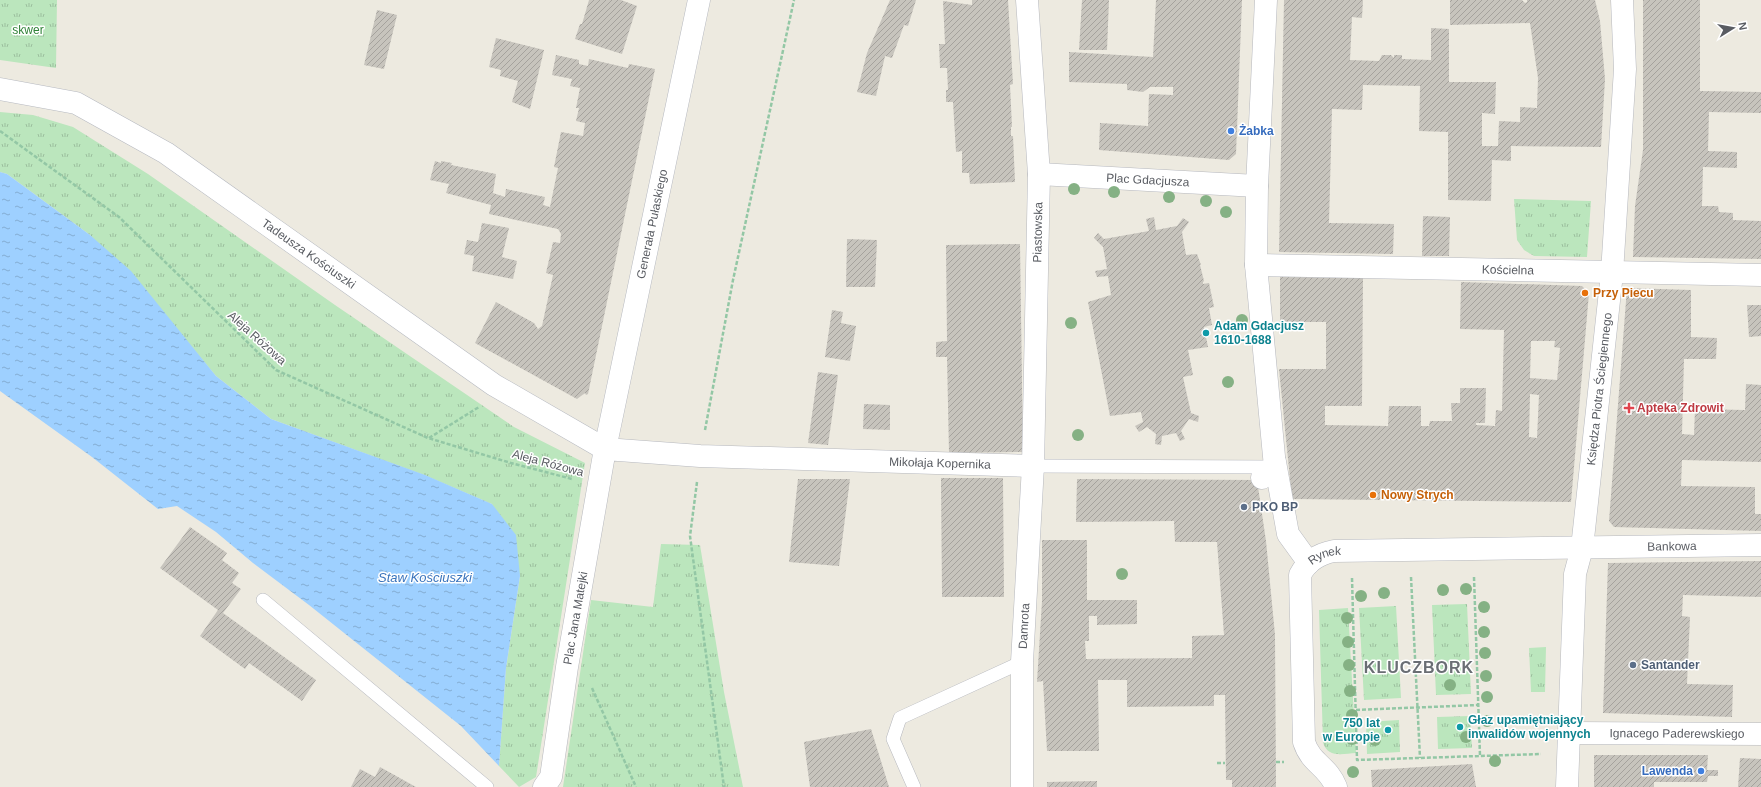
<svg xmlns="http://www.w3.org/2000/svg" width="1761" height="787" viewBox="0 0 1761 787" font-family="Arial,sans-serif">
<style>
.grass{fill:url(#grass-tufts)}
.water{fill:url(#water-ripples)}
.building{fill:url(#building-hatch);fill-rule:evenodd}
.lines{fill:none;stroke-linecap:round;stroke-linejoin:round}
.lane-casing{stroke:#b6b8be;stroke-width:14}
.street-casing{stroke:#b6b8be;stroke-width:23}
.secondary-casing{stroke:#b6b9c0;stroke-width:23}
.path{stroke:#93c7a5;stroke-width:2.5;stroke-dasharray:4 2;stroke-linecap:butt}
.lane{stroke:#fff;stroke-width:13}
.street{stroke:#fff;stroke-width:22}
.secondary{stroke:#fff;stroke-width:22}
.tree{fill:#85b184}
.shop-dot{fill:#3f7fe0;stroke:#fff;stroke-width:1.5}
.food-dot{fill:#e8710a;stroke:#fff;stroke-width:1.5}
.culture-dot{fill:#0f9aa8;stroke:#fff;stroke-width:1.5}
.health-dot{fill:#e0444e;stroke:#fff;stroke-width:1.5}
.service-dot{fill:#5c6f8a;stroke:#fff;stroke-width:1.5}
.labels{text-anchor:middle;stroke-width:3;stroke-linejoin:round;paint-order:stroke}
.park-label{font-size:12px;fill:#308238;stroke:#fff}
.shop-label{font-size:12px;font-weight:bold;fill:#366cbe;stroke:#fff;text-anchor:start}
.street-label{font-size:12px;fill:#595c62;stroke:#fff}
.food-label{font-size:12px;font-weight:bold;fill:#c56008;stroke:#fff;text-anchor:start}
.culture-label{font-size:12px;font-weight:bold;fill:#0d838f;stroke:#fff;text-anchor:start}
.health-label{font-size:12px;font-weight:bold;fill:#be3a42;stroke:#fff;text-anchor:start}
.service-label{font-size:12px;font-weight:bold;fill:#4e5e75;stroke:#fff;text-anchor:start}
.water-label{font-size:13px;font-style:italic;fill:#3a74bd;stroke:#fff}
.district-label{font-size:16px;font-weight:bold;letter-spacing:1px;fill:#6a6e74;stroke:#fff}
</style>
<defs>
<pattern id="grass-tufts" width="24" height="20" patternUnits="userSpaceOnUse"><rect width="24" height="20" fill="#bbe6bd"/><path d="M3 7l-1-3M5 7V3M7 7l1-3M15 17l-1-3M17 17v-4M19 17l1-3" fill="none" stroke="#9bbe9d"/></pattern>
<pattern id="water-ripples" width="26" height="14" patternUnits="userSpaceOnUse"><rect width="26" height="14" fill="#9ed0ff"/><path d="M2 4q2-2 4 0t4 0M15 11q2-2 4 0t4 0" fill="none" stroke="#84acd2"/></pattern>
<pattern id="building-hatch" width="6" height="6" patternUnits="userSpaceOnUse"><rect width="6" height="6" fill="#c7c4bd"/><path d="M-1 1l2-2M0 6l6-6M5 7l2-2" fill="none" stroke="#a5a29d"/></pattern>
</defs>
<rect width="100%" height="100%" fill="#edeae0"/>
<path class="grass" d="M0,0H57L56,68L0,60Z
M0,112L33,115L73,127L148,174L335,305L514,427L585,463L536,777L519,787L499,766L506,668L520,576L492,504L424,475L271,419L216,376L176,328L90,235L7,174L0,172Z
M1514,199L1591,201L1587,257L1534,256L1524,250L1517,240Z
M661,544L700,545L724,692L743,787H563L591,600L653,607Z
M1467,604L1471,694L1436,695L1432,605Z
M1396,606L1401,698L1364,700L1359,608Z
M1348,608L1356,753C1342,754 1327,758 1323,742L1319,610Z
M1546,647L1545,692H1531L1529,648Z
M1470,716L1472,748L1438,749L1437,717Z
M1399,720L1400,752L1367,754L1366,722Z"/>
<path class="water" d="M0,172L7,174L90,235L131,271L216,376L271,419L425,475L492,504L516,535L520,576L506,668L499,766L461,726L309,605L253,563L216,532L177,506L158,509L92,457L0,391Z"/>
<path class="building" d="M589,0H621L637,6L622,54L575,39L580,24H582Z
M890,0H916L908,26L904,25L892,58L885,56L876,96L857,92L867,53Z
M972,0H1008L1013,84L1010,85L1012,127H1011V136H1013L1015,182L970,184L969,173H962V151L956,152L953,102H946V90H948L947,68H940L939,44H945L943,1L972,5Z
M1082,0H1109L1107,50H1079Z
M1156,0H1242L1236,154L1229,160L1099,150L1100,123L1148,126L1149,94L1173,95V87H1150L1143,92L1127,90V84L1069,82V52L1153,57Z
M1284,0H1363L1362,18L1352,17L1350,60L1379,61L1382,55H1391L1394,58V55H1402V59L1431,60V28L1449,29V82H1496L1495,114L1482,113V146H1498L1499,121L1520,122V107L1537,108L1538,78L1530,23L1450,25V0H1522L1525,3L1527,2V0H1595L1600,21L1605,79L1601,147L1511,146V161L1492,160L1491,201L1448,200V132L1419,131L1420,86L1363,85L1362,110L1332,109L1329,223L1394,224L1393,254L1279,252Z
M1643,0H1700V91L1761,92V113L1709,112L1708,151L1737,152V168L1703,167L1702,206H1718L1719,212L1733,213V220L1761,221V259L1633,257L1635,206L1643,150Z
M377,10L397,15L384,69L364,65Z
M496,38L544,50L530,109L512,102L518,81L500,76L501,70L489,67Z
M556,55L579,60V64L588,66L589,59L628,68L629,64L655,69L588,394L586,395L585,393L577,399L475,343L496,302L534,323L538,329L542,326L553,275L546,273L553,242L560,243L561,234L558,229L489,214L491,205L446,193L449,184L430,180L435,161L441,163V161L452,163L451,165L496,174L493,193L505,197L506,189L545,197L543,205L550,207L558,168L554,167L561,132L583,136L585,123L576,121L579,108H576L580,88L570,86L572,79L552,75Z
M1423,216L1450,217L1449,256H1422Z
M1154,217L1156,230L1177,226L1183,218L1189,222L1182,232L1186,255L1197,254L1201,265H1200L1204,281L1203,282V284L1209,283L1214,307L1209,308L1212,325L1204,327L1208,347L1188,350L1193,375L1183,377L1191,413L1199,416L1198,422L1189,419L1181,431L1185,439L1180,441L1176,433L1162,436L1161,445L1155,444L1156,434L1147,427L1139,432L1135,426L1143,422L1141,412L1110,416L1088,302L1111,295L1108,276L1097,277L1095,271L1107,269L1103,247L1094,238L1098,233L1104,239L1149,231L1146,219Z
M482,223L509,228L502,257L517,261L513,279L472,271L474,256L464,254L467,240L478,242Z
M847,239L877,240L875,287H846Z
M1020,244L1023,452L949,453L947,357H936V342L947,341L946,245Z
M1280,277L1363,278L1362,406H1325V425L1388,426L1389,406H1421V426H1429L1430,421H1452L1451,403H1460V388H1486L1485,423H1476V425L1495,426L1496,410L1502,411L1504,330L1460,329L1461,282L1582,286L1589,293L1571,502L1292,499L1279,369H1326V322H1280ZM1531,341H1555L1554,347L1560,348L1557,380L1530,378ZM1530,394L1539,395L1537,438L1529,437Z
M1627,288L1691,290V337L1717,338L1716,359H1684L1682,434L1694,435L1695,409L1745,410L1746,384L1761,385V462L1682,460L1681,486L1755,487V514H1761V531L1614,527L1609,521Z
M1747,305H1761V336L1749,337Z
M832,310L843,312L841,323L856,326L850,361L825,357Z
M818,372L838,375L828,445L808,443Z
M864,404L890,405V430L863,429Z
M941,478H1003L1004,597H942Z
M798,479H850L839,566L789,562Z
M1077,479L1257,480L1266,541L1275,635L1276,787H1232V780H1226L1225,695H1214V706L1127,707V680H1098L1099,751H1047L1043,681L1037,682L1042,601V540H1087V600H1137V624L1097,625V616H1089V641H1085L1086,659L1192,658V636L1224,635L1217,542H1175L1174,521L1076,522Z
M190,527L227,553L222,560L239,573L232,583L241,589L223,613L316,680L302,701L249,663L245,669L200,636L218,610L160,568Z
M1761,561V597L1683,595L1682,616L1690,617L1687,684L1733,685L1732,717L1603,713L1608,563Z
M871,729L889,787H810L804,742Z
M1594,755H1708L1707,770H1718V776H1708L1707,782H1654V787H1594Z
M1740,758L1761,759V787H1738Z
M1472,764L1476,787H1372L1371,770Z
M380,767L416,787H351L360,769L375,777Z
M1097,781V787H1047V782Z"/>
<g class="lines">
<g class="lane-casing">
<path id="lane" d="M1033,466L1275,467
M263,600L487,787
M914,787L893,739L900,718L1022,662"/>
</g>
<g class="street-casing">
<g id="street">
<path id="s1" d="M1039,174L1257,186"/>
<path id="s2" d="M1256,265L1761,275"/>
<path d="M1275,462L1288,534L1309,563"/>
<path d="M1262,478L1275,467L1256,265L1257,186L1266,0"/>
<path id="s3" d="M1569,733L1761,734"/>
<path id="s4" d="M544,787L551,777L567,667L605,449L700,456L1033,466"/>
<path id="s5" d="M1022,787V662L1033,466L1039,174L1027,0"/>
<path id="s6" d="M1336,787C1328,766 1311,764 1304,742L1300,575C1307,561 1318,554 1334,551C1477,550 1619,547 1761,545"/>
<path id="s7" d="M1567,787L1575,574L1582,548L1612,273L1625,69L1622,0"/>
</g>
</g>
<g class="secondary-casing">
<g id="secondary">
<path id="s8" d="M0,89L76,103L166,153L494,385L605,449L699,0"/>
</g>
</g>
<path class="path" d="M0,131L119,217L276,370L428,438L511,463L572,479
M705,430L733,280L794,0
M429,438L479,407
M697,482L690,536L724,787
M1411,577L1420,758
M1474,577L1480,756
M1352,578L1357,760L1541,754
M592,688L636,787
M1356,710L1478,705
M1276,762H1284
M1217,763H1225"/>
<use href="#lane" class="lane"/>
<use href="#street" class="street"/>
<use href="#secondary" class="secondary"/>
</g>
<g class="tree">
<circle cx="1074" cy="189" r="6"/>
<circle cx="1114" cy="192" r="6"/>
<circle cx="1169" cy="197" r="6"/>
<circle cx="1206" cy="201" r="6"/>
<circle cx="1226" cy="212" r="6"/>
<circle cx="1242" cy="320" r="6"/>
<circle cx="1071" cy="323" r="6"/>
<circle cx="1228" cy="382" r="6"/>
<circle cx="1078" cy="435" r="6"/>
<circle cx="1122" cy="574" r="6"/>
<circle cx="1466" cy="589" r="6"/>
<circle cx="1443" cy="590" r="6"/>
<circle cx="1384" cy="593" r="6"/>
<circle cx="1361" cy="596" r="6"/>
<circle cx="1484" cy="607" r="6"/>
<circle cx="1347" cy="618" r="6"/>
<circle cx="1484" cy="632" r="6"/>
<circle cx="1348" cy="642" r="6"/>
<circle cx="1485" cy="653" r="6"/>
<circle cx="1349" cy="665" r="6"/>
<circle cx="1486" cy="676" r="6"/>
<circle cx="1450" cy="685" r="6"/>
<circle cx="1350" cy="691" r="6"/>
<circle cx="1487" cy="697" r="6"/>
<circle cx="1352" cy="715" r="6"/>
<circle cx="1487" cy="721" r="6"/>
<circle cx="1466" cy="737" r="6"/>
<circle cx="1352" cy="739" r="6"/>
<circle cx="1375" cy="740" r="6"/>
<circle cx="1495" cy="761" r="6"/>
<circle cx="1353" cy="772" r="6"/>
</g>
<g class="shop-dot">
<circle cx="1231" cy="131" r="4"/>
<circle cx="1701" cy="771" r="4"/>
</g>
<g class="food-dot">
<circle cx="1585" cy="293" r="4"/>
<circle cx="1373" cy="495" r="4"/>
</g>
<g class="culture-dot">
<circle cx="1206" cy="333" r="4"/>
<circle cx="1460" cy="727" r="4"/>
<circle cx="1388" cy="730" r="4"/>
</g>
<path class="health-dot" d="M1627 402h4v4h4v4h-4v4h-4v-4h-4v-4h4z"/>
<g class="service-dot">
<circle cx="1244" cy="507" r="4"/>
<circle cx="1633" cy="665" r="4"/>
</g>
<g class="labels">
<g class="park-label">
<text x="28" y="34">skwer</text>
</g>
<g class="shop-label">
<text x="1239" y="135">Żabka</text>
<text x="1693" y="775" text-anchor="end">Lawenda</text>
</g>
<g class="street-label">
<text dy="4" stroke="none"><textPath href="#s1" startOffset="109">Plac Gdacjusza</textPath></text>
<text dy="4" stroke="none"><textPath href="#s8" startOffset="940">Generała Pułaskiego</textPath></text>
<text dy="4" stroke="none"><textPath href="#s5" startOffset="555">Piastowska</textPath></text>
<text dy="4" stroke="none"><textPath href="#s8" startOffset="355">Tadeusza Kościuszki</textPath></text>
<text dy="4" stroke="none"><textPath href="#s2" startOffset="252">Kościelna</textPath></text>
<text transform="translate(257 338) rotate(42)" y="4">Aleja Różowa</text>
<text dy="4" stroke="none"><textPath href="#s7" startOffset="400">Księdza Piotra Ściegiennego</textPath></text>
<text transform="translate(548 463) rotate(15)" y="4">Aleja Różowa</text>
<text dy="4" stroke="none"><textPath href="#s4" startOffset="680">Mikołaja Kopernika</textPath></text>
<text dy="4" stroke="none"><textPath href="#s6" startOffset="604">Bankowa</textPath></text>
<text dy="4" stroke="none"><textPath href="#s6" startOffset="256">Rynek</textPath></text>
<text dy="4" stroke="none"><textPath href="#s4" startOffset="173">Plac Jana Matejki</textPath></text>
<text dy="4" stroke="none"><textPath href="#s5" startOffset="161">Damrota</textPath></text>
<text dy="4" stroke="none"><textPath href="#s3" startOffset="108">Ignacego Paderewskiego</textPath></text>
</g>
<g class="food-label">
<text x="1593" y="297">Przy Piecu</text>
<text x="1381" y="499">Nowy Strych</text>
</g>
<g class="culture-label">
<text x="1214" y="330">Adam Gdacjusz<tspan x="1214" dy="14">1610-1688</tspan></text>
<text x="1468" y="724">Głaz upamiętniający<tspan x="1468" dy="14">inwalidów wojennych</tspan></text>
<text x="1380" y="727" text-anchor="end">750 lat<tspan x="1380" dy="14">w Europie</tspan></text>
</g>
<g class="health-label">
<text x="1637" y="412">Apteka Zdrowit</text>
</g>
<g class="service-label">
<text x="1252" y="511">PKO BP</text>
<text x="1641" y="669">Santander</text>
</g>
<g class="water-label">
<text x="425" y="582">Staw Kościuszki</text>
</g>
<g class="district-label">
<text x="1419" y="673">KLUCZBORK</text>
</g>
</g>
<g transform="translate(1733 28) rotate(79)" stroke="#ffffff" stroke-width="3" paint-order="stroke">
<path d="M0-3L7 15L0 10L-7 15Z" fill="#595c62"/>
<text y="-6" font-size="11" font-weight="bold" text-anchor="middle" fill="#595c62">N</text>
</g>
</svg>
